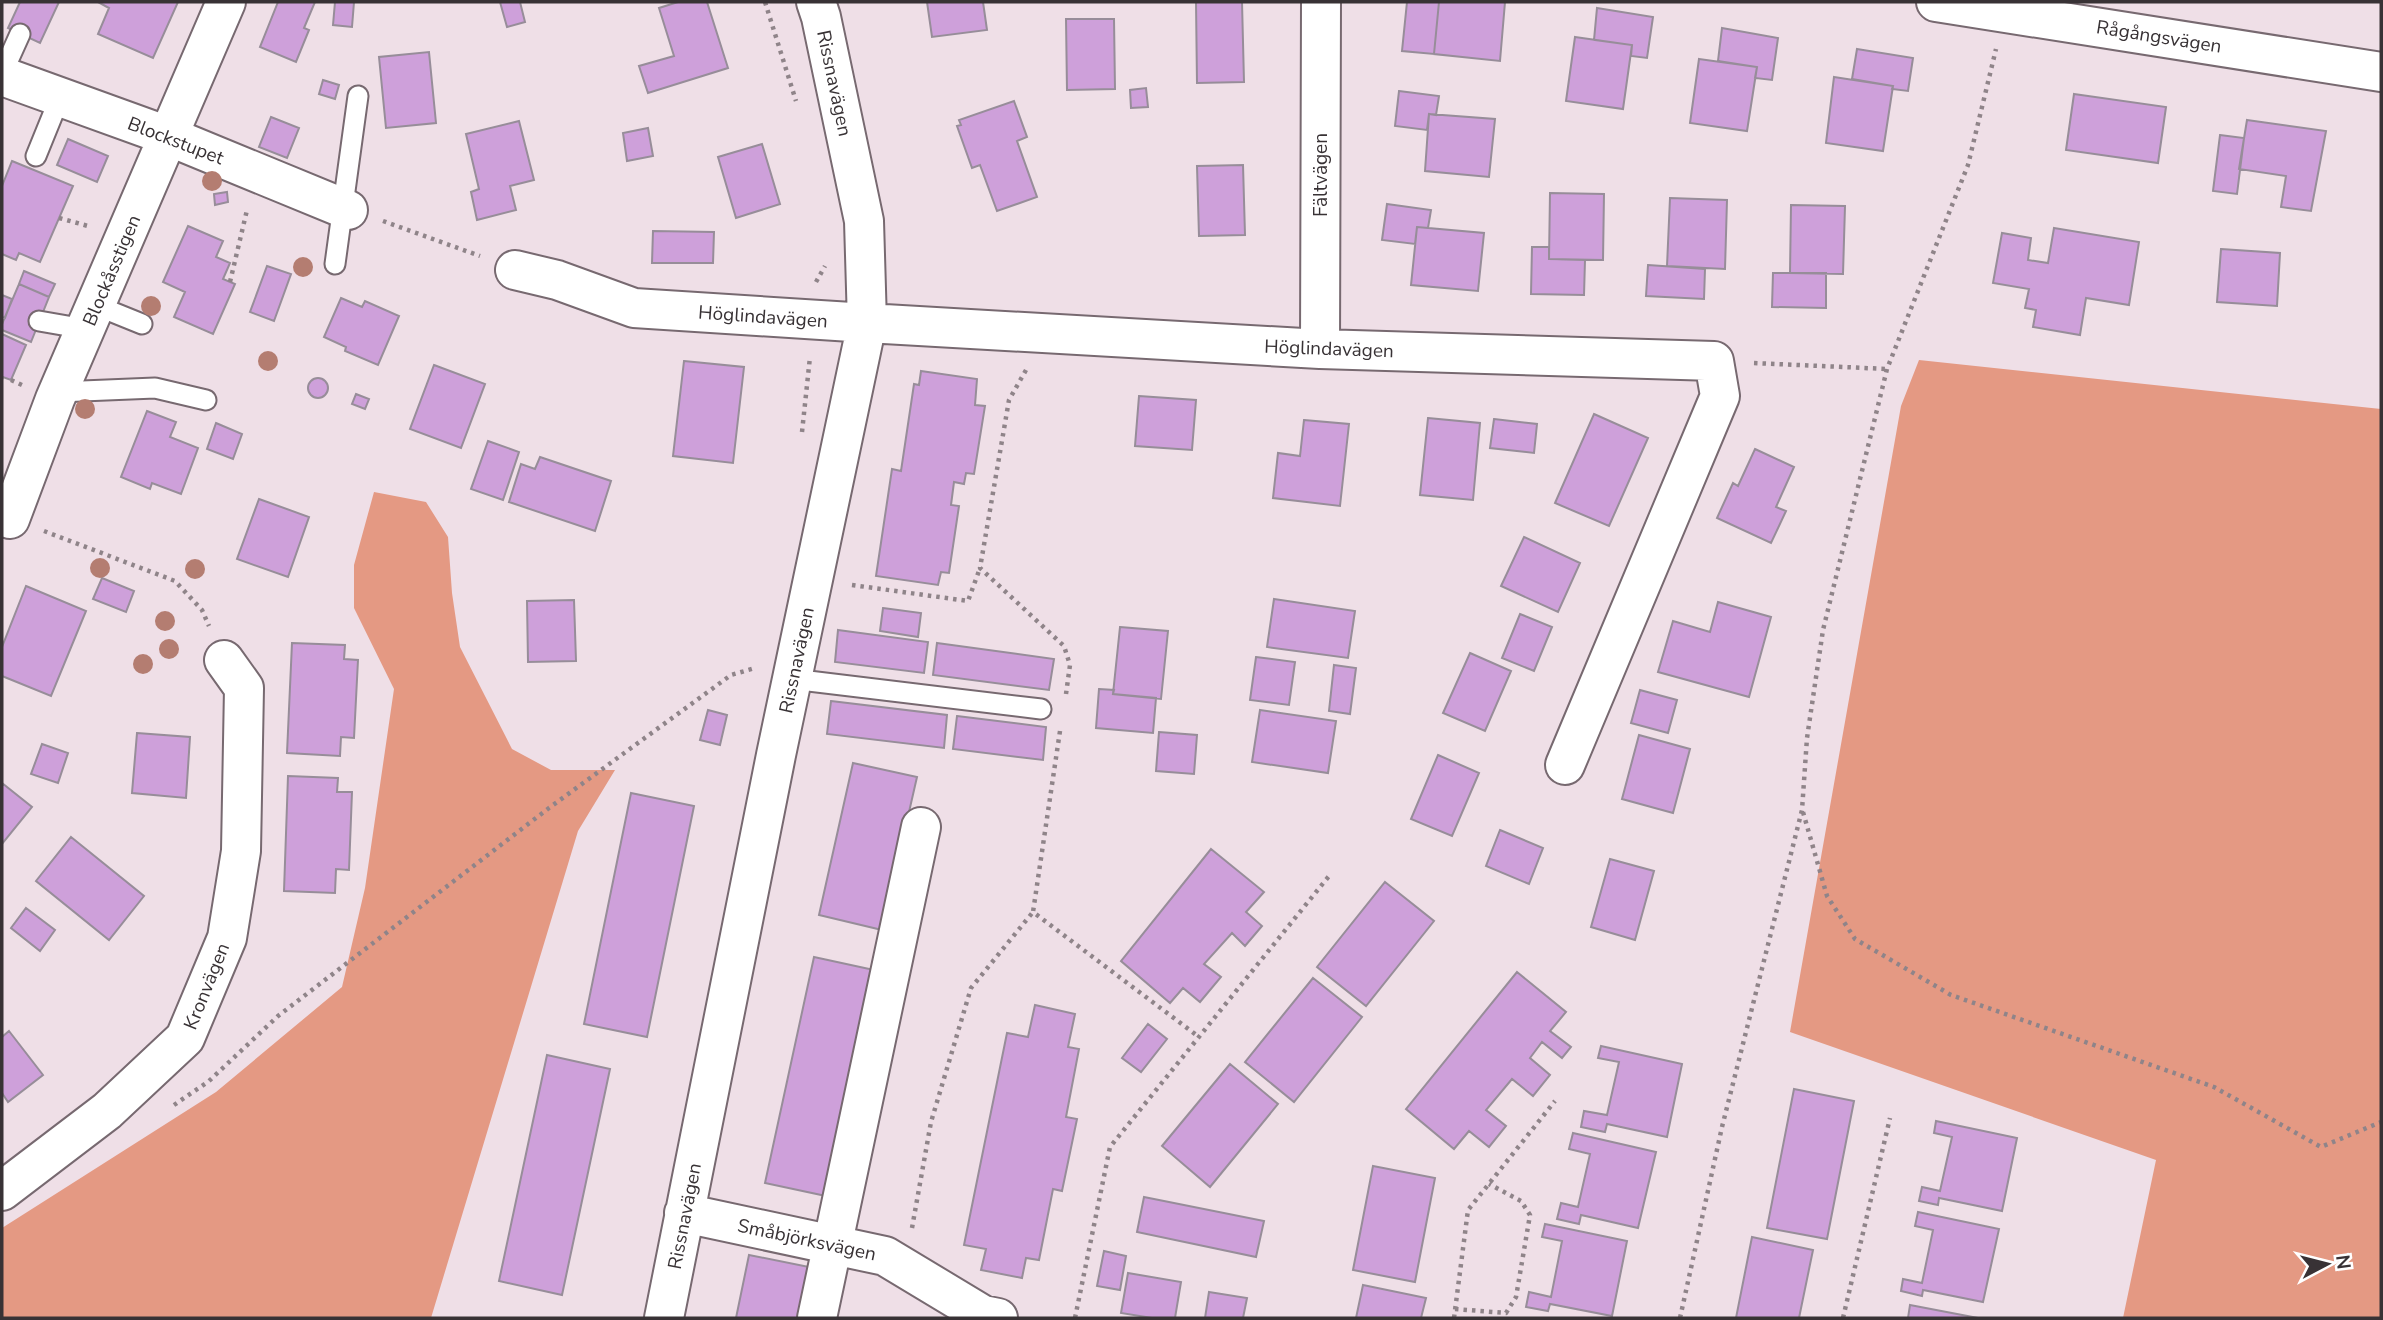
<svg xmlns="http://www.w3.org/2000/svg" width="2383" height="1320" viewBox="0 0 2383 1320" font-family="'Nunito Sans',sans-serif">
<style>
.forest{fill:#e49983}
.building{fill:#cea0da;stroke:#978d99;stroke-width:2}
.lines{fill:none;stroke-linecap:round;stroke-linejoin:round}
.lane-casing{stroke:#776970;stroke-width:23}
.street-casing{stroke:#776970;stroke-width:42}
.path{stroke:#8f8489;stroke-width:4.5;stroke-dasharray:3.5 5;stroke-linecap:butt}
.lane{stroke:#fff;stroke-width:19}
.street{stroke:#fff;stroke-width:38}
.tree{fill:#b47d71}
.labels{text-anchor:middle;stroke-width:5;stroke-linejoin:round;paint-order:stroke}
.street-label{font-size:19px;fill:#383235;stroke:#fff}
</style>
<rect width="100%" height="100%" fill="#efdfe7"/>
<path class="forest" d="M1919,360L2381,409V1318H2123L2156,1160L1790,1032L1901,406Z
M374,492L426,502L448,537L452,593L460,647L512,749L551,770H615L578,831L431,1318H2V1228L216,1092L342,987L365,888L394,689L354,608V565Z"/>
<path class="building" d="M20,2H59L40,43L8,28Z
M98,2H178L153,58L98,34L109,8Z
M278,2H315L304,28L309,30L296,62L260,47Z
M335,2H354L352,27L333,25Z
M500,2H520L525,22L507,27Z
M678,2H707L728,68L648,93L639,66L674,56L659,8Z
M927,2H983L987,30L932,37Z
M1196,2H1242L1244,82L1197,83Z
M1407,2H1439L1434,54L1402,51Z
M1439,2H1505L1500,61L1434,54Z
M1597,8L1653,17L1647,58L1631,56L1632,45L1594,40Z
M1066,19H1114L1115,89L1067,90Z
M1722,28L1778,38L1772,80L1755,78L1757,67L1718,61Z
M1575,37L1632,45L1623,109L1566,101Z
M1857,49L1913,58L1908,91L1892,89L1893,86L1852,79Z
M429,52L436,123L386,128L379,57Z
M1699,59L1757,67L1747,131L1690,123Z
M1834,77L1893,86L1883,151L1826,143Z
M323,80L339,85L335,99L319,94Z
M1146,88L1148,107L1131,108L1130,90Z
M1399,91L1439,96L1436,115L1429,114L1427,130L1395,126Z
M2074,94L2166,107L2158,163L2066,150Z
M1014,101L1027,137L1017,141L1037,197L997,211L980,165L972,168L957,126L961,125L959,120Z
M1429,114L1495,119L1489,177L1425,171Z
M271,117L299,128L287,158L259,147Z
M2247,120L2326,131L2311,211L2281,207L2286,176L2239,169Z
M519,121L534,180L510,186L516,210L477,220L471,192L479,189L466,134Z
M648,128L653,156L627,161L623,133Z
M2220,135L2244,138L2237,194L2213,191Z
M68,139L108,156L97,182L57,165Z
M762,144L780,204L736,218L718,157Z
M12,161L73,186L40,262L19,253L16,260L2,254V186Z
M1243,165L1245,235L1199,236L1197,166Z
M227,192L228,202L215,205L214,194Z
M1550,193L1604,194L1603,260L1549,259Z
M1670,198L1727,200L1725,269L1667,266Z
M1387,204L1431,210L1428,228L1417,227L1415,244L1382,240Z
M1791,205L1845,206L1843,274L1790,273Z
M188,226L223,241L216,257L230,263L223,279L235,284L213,334L174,317L185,292L163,282Z
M1417,227L1484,233L1478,291L1411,285Z
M2054,228L2139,242L2129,305L2086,298L2080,335L2033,327L2036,310L2025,308L2029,289L1993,283L2002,233L2031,238L2028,260L2048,263Z
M653,231L714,232L713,263H652Z
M1532,247H1549V259L1585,260L1584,295L1531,294Z
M2221,249L2280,253L2277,306L2217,302Z
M1648,265L1705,269L1704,299L1646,296Z
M267,266L291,274L274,321L250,312Z
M24,271L55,284L49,297L19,284Z
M1773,273H1826V308L1772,307Z
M19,284L49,297L31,342L2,330V324Z
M2,295L12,299L5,318L2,317Z
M341,298L362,307L365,301L399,316L378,365L345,351L346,347L324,337Z
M2,334L26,345L11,380L3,377L2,380Z
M684,361L744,367L733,463L673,456Z
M434,365L485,384L461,448L410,429Z
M921,371L977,379L975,405L985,406L974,474L966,473L964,484L954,482L951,505L959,506L949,573L941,572L938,585L876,576L892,469L901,471L914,384L919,385Z
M308 388a10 10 0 1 1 20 0a10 10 0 1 1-20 0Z
M356,394L369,399L365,409L352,404Z
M1139,396L1196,400L1192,450L1135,446Z
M147,411L176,422L170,437L198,448L181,494L152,483L150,489L121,477Z
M1594,414L1648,438L1609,526L1555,503Z
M1428,418L1480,423L1473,500L1420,495Z
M1494,419L1537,424L1534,453L1490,448Z
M1304,420L1349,424L1340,506L1273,498L1278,453L1300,456Z
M216,423L242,434L233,459L207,449Z
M488,441L519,452L503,500L471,489Z
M1755,449L1794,467L1776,507L1786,511L1771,543L1717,518L1733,483L1738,486Z
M540,457L611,481L595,531L509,502L521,464L535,469Z
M259,499L309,517L288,577L237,559Z
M1524,537L1580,563L1558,612L1501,586Z
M102,578L134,591L126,612L93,599Z
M26,586L86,611L51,696L2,676V647Z
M1274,599L1355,611L1348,658L1267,647Z
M574,600L576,661L528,662L527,601Z
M1718,602L1771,617L1749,697L1658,672L1673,621L1710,632Z
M883,608L921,613L918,637L880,631Z
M1520,614L1552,627L1534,671L1502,658Z
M1120,627L1168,631L1161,699L1113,694Z
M838,630L928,642L924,673L835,662Z
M292,643L345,645L344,659L358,660L354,738L341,737L340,756L287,753Z
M937,643L1054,659L1049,690L933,675Z
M1470,653L1511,671L1485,731L1443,713Z
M1256,657L1295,662L1289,705L1250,700Z
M1334,665L1356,668L1350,714L1329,711Z
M1099,689L1114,690L1113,694L1156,698L1153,733L1096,728Z
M1640,690L1677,700L1668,733L1631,723Z
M831,701L947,715L944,748L827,734Z
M708,710L727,715L720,745L700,740Z
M1260,710L1336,721L1328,773L1252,762Z
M957,716L1046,727L1043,760L953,749Z
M1159,732L1197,735L1194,774L1156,771Z
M137,733L190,737L186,798L132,793Z
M1639,735L1690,749L1673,813L1622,799Z
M42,744L68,753L58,783L31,774Z
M1438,755L1479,773L1452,836L1411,819Z
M853,763L917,777L882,930L819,915Z
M288,776L338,778L337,792H352L349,870L336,869L335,893L284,891Z
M2,783L32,807L2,844Z
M631,793L694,806L647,1037L584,1024Z
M1500,830L1543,848L1529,884L1486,866Z
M71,837L144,896L109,940L36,881Z
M1211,849L1264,892L1246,912L1262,926L1245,946L1232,933L1204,964L1221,977L1200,1002L1183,988L1170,1003L1121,961Z
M1610,859L1654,871L1635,940L1591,927Z
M1385,882L1434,921L1366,1006L1317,967Z
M26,908L55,930L40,951L11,928Z
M814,957L874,970L826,1196L765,1183Z
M1517,972L1566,1012L1550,1031L1571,1047L1562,1058L1542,1042L1530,1058L1550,1075L1533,1096L1512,1079L1486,1110L1506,1126L1489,1147L1469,1131L1454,1149L1406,1109Z
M1313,978L1362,1017L1294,1102L1245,1062Z
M1035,1005L1075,1014L1068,1047L1079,1049L1066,1117L1077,1119L1062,1191L1053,1189L1039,1260L1026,1258L1022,1278L981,1270L986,1249L964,1245L1007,1033L1028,1037Z
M1148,1024L1167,1039L1141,1072L1122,1058Z
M9,1031L43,1075L8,1102L2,1093V1037Z
M1601,1046L1682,1064L1667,1137L1607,1124L1605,1132L1581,1127L1584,1111L1607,1115L1619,1062L1598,1058Z
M547,1055L610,1069L562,1295L499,1281Z
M1230,1064L1278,1104L1210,1187L1162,1146Z
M1794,1089L1854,1101L1827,1239L1767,1228Z
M1936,1121L2017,1138L2002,1211L1939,1198L1938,1205L1919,1201L1922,1187L1940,1191L1952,1137L1934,1133Z
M1573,1133L1656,1152L1638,1228L1581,1215L1579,1224L1557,1219L1561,1203L1578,1207L1590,1154L1569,1149Z
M1373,1166L1435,1178L1415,1282L1353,1270Z
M1144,1197L1264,1221L1256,1257L1137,1232Z
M1918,1212L1999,1229L1983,1302L1923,1290L1922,1296L1901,1291L1903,1279L1922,1283L1933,1230L1915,1226Z
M1545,1224L1627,1241L1612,1316L1550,1304L1548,1311L1526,1307L1529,1292L1551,1297L1562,1241L1542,1237Z
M1752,1237L1813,1250L1799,1318H1736Z
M1104,1251L1126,1256L1120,1290L1097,1286Z
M749,1255L814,1268L803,1318H736Z
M1128,1273L1181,1282L1175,1318H1152L1121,1313Z
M1363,1285L1426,1298L1421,1318H1356Z
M1209,1292L1247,1298L1243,1318H1205Z
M1910,1305L1978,1318H1908Z"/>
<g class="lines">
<g class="lane-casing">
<path id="lane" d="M2,74L20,34
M36,156L60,97
M335,264L358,96
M95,305L142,324
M39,321L85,329
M58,392L155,388L206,400
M792,679L1041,709"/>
</g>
<g class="street-casing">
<path id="street" d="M1936,2L2381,72
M2,76L168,136L348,210
M515,270L557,280L634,308L867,323L1320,349L1714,361L1720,396L1565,765
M1320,349L1321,2
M10,519L55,399L226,2
M2,1191L107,1111L185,1038L227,938L241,851L244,688L224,660
M684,1213L885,1256L983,1315L998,1318
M664,1318L776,755L867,323L864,221L821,17L816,2
M817,1318L921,827"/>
</g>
<path class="path" d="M765,2L796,101
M59,218L88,226
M383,221L480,256
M230,282L247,210
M816,282L825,266
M1754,363L1887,369
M1026,370L1009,400L980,568L1064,646L1070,665L1066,694
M11,380L22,385
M802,432L810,357
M44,531L175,581L202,610L209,626
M852,585L968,601L980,568
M1060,731L1033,912L1199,1037
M1803,812L1827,896L1855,939L1951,995L2214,1087L2321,1147L2381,1122
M174,1105L209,1081L278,1016L549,808L731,675L755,668
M912,1228L931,1122L971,988L1033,912
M1455,1309L1506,1313L1516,1297L1530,1215L1521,1201L1489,1184
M1075,1318L1110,1147L1329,876
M1454,1318L1468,1210L1555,1101
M1680,1318L1722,1127L1802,810L1807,738L1823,630L1887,369L1968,165L1996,49
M1843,1318L1890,1118"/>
<use href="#lane" class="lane"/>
<use href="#street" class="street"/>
</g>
<g class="tree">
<circle cx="212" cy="181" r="10"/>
<circle cx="303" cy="267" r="10"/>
<circle cx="151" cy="306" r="10"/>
<circle cx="268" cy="361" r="10"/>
<circle cx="85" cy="409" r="10"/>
<circle cx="100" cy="568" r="10"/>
<circle cx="195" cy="569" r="10"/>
<circle cx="165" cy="621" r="10"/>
<circle cx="169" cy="649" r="10"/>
<circle cx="143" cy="664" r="10"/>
</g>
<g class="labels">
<g class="street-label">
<text transform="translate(2159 36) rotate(9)" y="7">Rågångsvägen</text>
<text transform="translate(835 83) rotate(78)" y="7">Rissnavägen</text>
<text transform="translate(176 140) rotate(21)" y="7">Blockstupet</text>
<text transform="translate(1320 175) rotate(-90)" y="7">Fältvägen</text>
<text transform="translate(111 270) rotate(-67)" y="7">Blockåsstigen</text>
<text transform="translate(763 316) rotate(4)" y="7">Höglindavägen</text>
<text transform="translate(1329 348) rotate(2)" y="7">Höglindavägen</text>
<text transform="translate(796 660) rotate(-78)" y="7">Rissnavägen</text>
<text transform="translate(206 986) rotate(-68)" y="7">Kronvägen</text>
<text transform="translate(684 1216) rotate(-79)" y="7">Rissnavägen</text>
<text transform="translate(807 1239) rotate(12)" y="7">Småbjörksvägen</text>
</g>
</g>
<rect width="2383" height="1320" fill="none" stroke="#383235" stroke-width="7"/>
<g transform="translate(2327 1264) rotate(83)" stroke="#ffffff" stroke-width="5" paint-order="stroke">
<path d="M0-5L12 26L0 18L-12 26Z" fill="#383235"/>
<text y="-10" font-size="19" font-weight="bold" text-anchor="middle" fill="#383235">N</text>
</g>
</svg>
